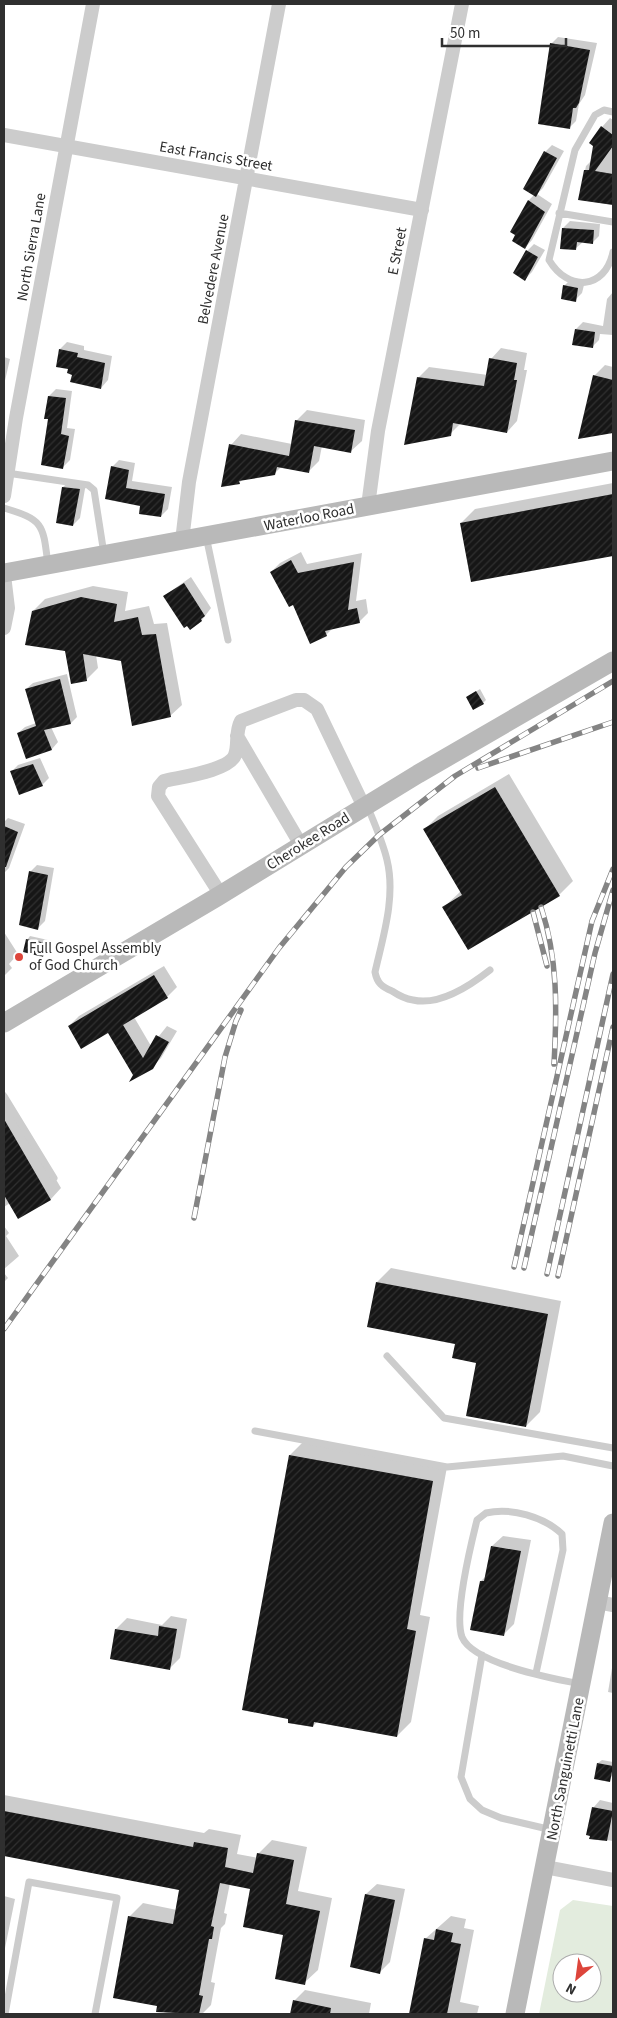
<svg xmlns="http://www.w3.org/2000/svg" width="617" height="2018" viewBox="0 0 617 2018" font-family="'Source Sans 3',sans-serif">
<style>
.green{fill:#e3ecde;fill-rule:evenodd}
.shadow{fill:#0003}
.building{fill:url(#building-hatch)}
.lines{fill:none;stroke-linecap:round;stroke-linejoin:round}
.lane{stroke:#ccc;stroke-width:7}
.street{stroke:#ccc;stroke-width:14}
.secondary{stroke:#b9b9b9;stroke-width:19}
.rail-casing{stroke:#848484;stroke-width:5.5}
.rail{stroke:#fff;stroke-width:4;stroke-dasharray:11;stroke-linecap:butt}
.poi-dot{fill:#dd453b;stroke:#fff;stroke-width:2}
.labels{text-anchor:middle;stroke-width:5;stroke-linejoin:round;paint-order:stroke}
.street-label{font-size:15px;fill:#2f2f2f;stroke:#fff}
.poi-label{font-size:15px;fill:#2f2f2f;stroke:#fff;text-anchor:start}
</style>
<defs>
<pattern id="building-hatch" width="6" height="6" patternUnits="userSpaceOnUse" patternTransform="scale(1.25)"><rect width="6" height="6" fill="#161616"/><path d="M-1 1l2-2M0 6l6-6M5 7l2-2" fill="none" stroke="#303030"/></pattern>
</defs>
<rect width="100%" height="100%" fill="#fff"/>
<path class="green" d="M573,1900L613,1906V2014H539L560,1910ZM562,1963H592V1993H562Z"/>
<path class="shadow" d="M558,37L597,43L585,95L579,104L576,121L569,128L551,44Z
M610,118L613,120V204L579,199L586,166L592,160L602,127Z
M552,145L564,151L543,188L537,194L552,204L532,240L525,248L517,234L512,232L529,200L535,194L545,152Z
M570,221L600,224L599,236L592,243L583,242L576,248L563,228Z
M534,244L545,250L532,272L525,279L527,251Z
M571,279L585,281L582,293L575,300L564,286Z
M613,292V335L600,334L599,340L592,347L576,329L583,322L603,326L607,299Z
M67,342L84,346V350L112,356L108,380L101,388L74,374L69,368L60,349Z
M501,348L527,353L524,370H527L517,421L507,432L461,423L450,434L418,378L429,367L488,375L491,359Z
M4,357L10,359L4,385Z
M605,365L613,367V432L580,437L594,376Z
M56,389L72,391L67,428L75,429L70,460L63,467L49,418V396Z
M307,410L365,420L362,441L351,451L322,446L319,461L309,471L281,467L274,474L243,479L239,483L231,445L241,434L292,444L296,421Z
M119,460L135,463L132,481L172,487L168,509L161,516L141,505L106,498L112,467Z
M71,480L86,483L80,518L73,525L63,487Z
M613,483V554L472,581L461,523L475,509Z
M301,552L307,564L362,553L356,601L366,599L368,613L359,622L334,627L326,635L271,572L280,563Z
M191,577L211,608L202,620L164,596Z
M93,586L128,592L125,611L149,606L154,624L167,623L182,705L170,716L122,660L96,655L98,668L86,680L67,650L33,611L45,599Z
M67,674L77,717L71,723L51,727L58,742L52,749L27,757L18,733L25,727L36,723L26,689L33,683Z
M480,689L486,700L483,703L467,697Z
M40,758L49,778L42,785L11,772L18,765Z
M509,774L573,881L559,895L444,907L461,891L424,830L438,816Z
M8,818L25,824L9,868L4,873V822Z
M37,865L54,868L45,921L38,928L30,872Z
M4,932L18,954L9,964L12,968L4,976Z
M30,936L48,940L45,952L42,955L27,940Z
M164,966L177,987L167,997L134,1017L151,1046L167,1026L177,1031L161,1058L151,1068L135,1075L109,1032L69,1026L79,1016Z
M5,1092L61,1188L51,1199L18,1218L10,1203L4,1207Z
M4,1226L9,1233L6,1236L19,1256L4,1269Z
M391,1268L561,1301L540,1412L526,1426L477,1362L457,1343L377,1282Z
M4,1273L8,1278L4,1282Z
M304,1441L447,1467L420,1615L430,1617L411,1722L397,1736L317,1722L313,1726L290,1718L244,1709L290,1455Z
M503,1536L531,1540L514,1624L503,1635L481,1581L486,1576L492,1546Z
M171,1616L187,1619L180,1658L169,1669L111,1658L116,1629L127,1618L162,1625Z
M613,1662V1693L608,1692Z
M602,1760L613,1762V1774L609,1781L596,1778L598,1763Z
M4,1795L204,1833L209,1829L241,1835L237,1854L258,1858V1854L272,1840L307,1847L298,1891L332,1898L318,1970L304,1983L285,1934L252,1888L230,1883L224,1913L227,1914L225,1924L221,1928L211,1982L215,1983L211,2005L202,2014H176L158,2011V2005L129,1917L143,1903L177,1910L181,1889L4,1855Z
M600,1800L613,1803V1841L591,1838L593,1808Z
M377,1884L405,1889L390,1962L380,1972L366,1894Z
M4,1896L15,1899L4,1953Z
M451,1916L466,1919L464,1928L474,1930L460,2002L479,2006L477,2014H411L425,1939Z
M305,1990L371,2003L369,2014H292L294,2001Z"/>
<path class="building" d="M550,43L590,50L579,103L576,108H573L570,129L538,124Z
M601,126L613,135V146L595,171L613,174V205L578,200L584,170H589L593,146L589,143Z
M544,151L557,158L536,197L523,189Z
M528,200L545,212L525,249L512,241L515,235L510,232Z
M562,228L594,230L593,244L577,242L576,250L560,249Z
M526,250L538,257L525,281L513,273Z
M563,285L578,288L576,302L561,299Z
M575,329L595,332L593,348L572,345Z
M59,349L78,353L77,357L105,363L101,389L70,382L72,375L67,373L68,369L56,367Z
M489,358L517,363L514,380H517L507,433L453,423L451,436L404,445L417,377L484,386Z
M593,375L613,380V433L578,439Z
M48,396L66,398L61,434L69,436L63,469L41,465L48,419H44Z
M295,420L355,430L351,453L314,446L309,473L277,467L275,475L239,481L240,484L221,487L229,444L289,456Z
M111,466L129,470L126,488L165,494L161,517L139,514L140,506L105,499Z
M62,487L80,489L73,526L56,523Z
M613,494V556L471,582L460,523Z
M291,560L298,573L354,562L348,610L357,608L360,623L325,631L327,636L310,644L293,605L289,607L270,572Z
M184,583L205,616L201,619L202,621L190,630L187,626L184,628L163,596Z
M81,597L117,604L114,622L138,617L142,635L156,634L171,717L132,726L121,661L83,654L87,681L71,684L65,651L25,645L32,611Z
M60,679L71,724L44,730L52,750L26,759L17,733L36,726L25,689Z
M476,691L484,704L473,710L466,697Z
M33,764L43,786L19,795L10,771Z
M495,787L560,896L468,950L442,907L462,895L423,829Z
M4,826L18,832L6,867H4Z
M29,871L48,875L38,930L19,925Z
M26,939L46,943L43,957L23,952Z
M154,975L168,998L123,1025L143,1058L156,1035L169,1042L153,1069L129,1082L133,1075L108,1033L81,1049L68,1026Z
M4,1119L51,1200L18,1219L4,1195Z
M376,1282L548,1314L526,1427L466,1416L476,1363L452,1358L455,1344L367,1327Z
M289,1455L433,1481L407,1629L416,1631L397,1737L314,1722L313,1727L288,1723V1719L242,1710Z
M491,1546L521,1551L504,1636L470,1630L480,1581H484Z
M159,1626L177,1629L170,1670L110,1659L115,1629L158,1636Z
M597,1763L613,1766L610,1782L594,1779Z
M592,1807L613,1811L607,1841L589,1839L590,1836L586,1835Z
M4,1811L193,1847L194,1842L228,1848L225,1867L253,1873L257,1853L294,1860L286,1904L320,1911L305,1985L275,1979L283,1935L243,1927L250,1889L220,1883L211,1926L214,1927L212,1939H209L199,1995L203,1996L199,2014L156,2012L157,2006L113,1998L128,1916L173,1924L179,1890L4,1856Z
M365,1894L395,1900L380,1974L350,1967Z
M436,1929L453,1933L451,1942L461,1944L447,2014H409L424,1938L434,1940Z
M293,2000L331,2008L330,2014H290Z"/>
<g class="lines">
<path class="lane" d="M613,112L604,110L595,115L575,150L549,260C568,292 605,290 613,252
M559,213L613,222
M7,473L88,485L94,490L104,554
M4,508C44,520 43,524 48,565
M206,536L228,640
M367,805C374,823 383,842 387,860C396,897 383,937 375,972C377,983 382,987 392,991C398,995 406,999 413,1000C439,1006 471,985 490,970
M4,1096L54,1178
M387,1356L444,1418L613,1448
M255,1431L447,1467L563,1456L613,1466
M482,1655L461,1777L470,1799L482,1810L501,1818L552,1830
M536,1673L563,1550L562,1534C544,1517 511,1507 486,1513L477,1520C471,1544 454,1615 462,1637C473,1664 555,1679 581,1684
M5,2014L29,1882L117,1898L95,2014"/>
<path class="street" d="M4,135L422,210
M4,496L16,418L93,4
M368,506L378,431L462,4
M182,541L189,482L279,4
M4,575L8,608L4,628
M237,736L301,845
M221,895L158,796L159,787L164,781C180,777 229,771 235,755C239,744 235,732 241,721L296,700H304L317,709L364,807
M597,1602L613,1605
M545,1867L613,1880"/>
<path class="secondary" d="M4,573L613,461
M4,1023L217,897L418,774L613,661
M515,2014L613,1523"/>
<g class="rail-casing">
<path id="rail" d="M478,768L613,722
M541,907C558,959 557,1009 554,1064
M533,912L547,966
M194,1218L225,1057L236,1021L241,1010
M514,1267L592,921L613,869
M524,1268L595,953L613,890
M547,1274L613,974
M558,1276L613,1027
M4,1329L279,948L346,867L379,835L455,776L613,681"/>
</g>
<use href="#rail" class="rail"/>
</g>
<circle class="poi-dot" cx="19" cy="957" r="5"/>
<g class="labels">
<g class="street-label">
<text transform="translate(216 156) rotate(10)" y="5">East Francis Street</text>
<text transform="translate(31 247) rotate(-80)" y="5">North Sierra Lane</text>
<text transform="translate(397 251) rotate(-79)" y="5">E Street</text>
<text transform="translate(213 269) rotate(-79)" y="5">Belvedere Avenue</text>
<text transform="translate(309 517) rotate(-11)" y="5">Waterloo Road</text>
<text transform="translate(308 841) rotate(-32)" y="5">Cherokee Road</text>
<text transform="translate(565 1769) rotate(-79)" y="5">North Sanguinetti Lane</text>
</g>
<g class="poi-label">
<text x="29" y="953">Full Gospel Assembly<tspan x="29" dy="17">of God Church</tspan></text>
</g>
</g>
<rect width="617" height="2018" fill="none" stroke="#2f2f2f" stroke-width="10"/>
<g transform="translate(577 1978) rotate(209)"><circle r="24" fill="#ffffff" stroke="#acacac"/>
<path d="M0-4L9 19L0 12L-9 19Z" fill="#dd453b"/>
<text y="-8" font-size="14" font-weight="bold" text-anchor="middle" fill="#2f2f2f">N</text>
</g>
<path d="M442 38v8h124v-8" fill="none" stroke="#2f2f2f" stroke-width="2.5"/>
<text x="450" y="38" font-size="15" fill="#2f2f2f" stroke="#ffffff" stroke-width="4" paint-order="stroke">50 m</text>
</svg>
